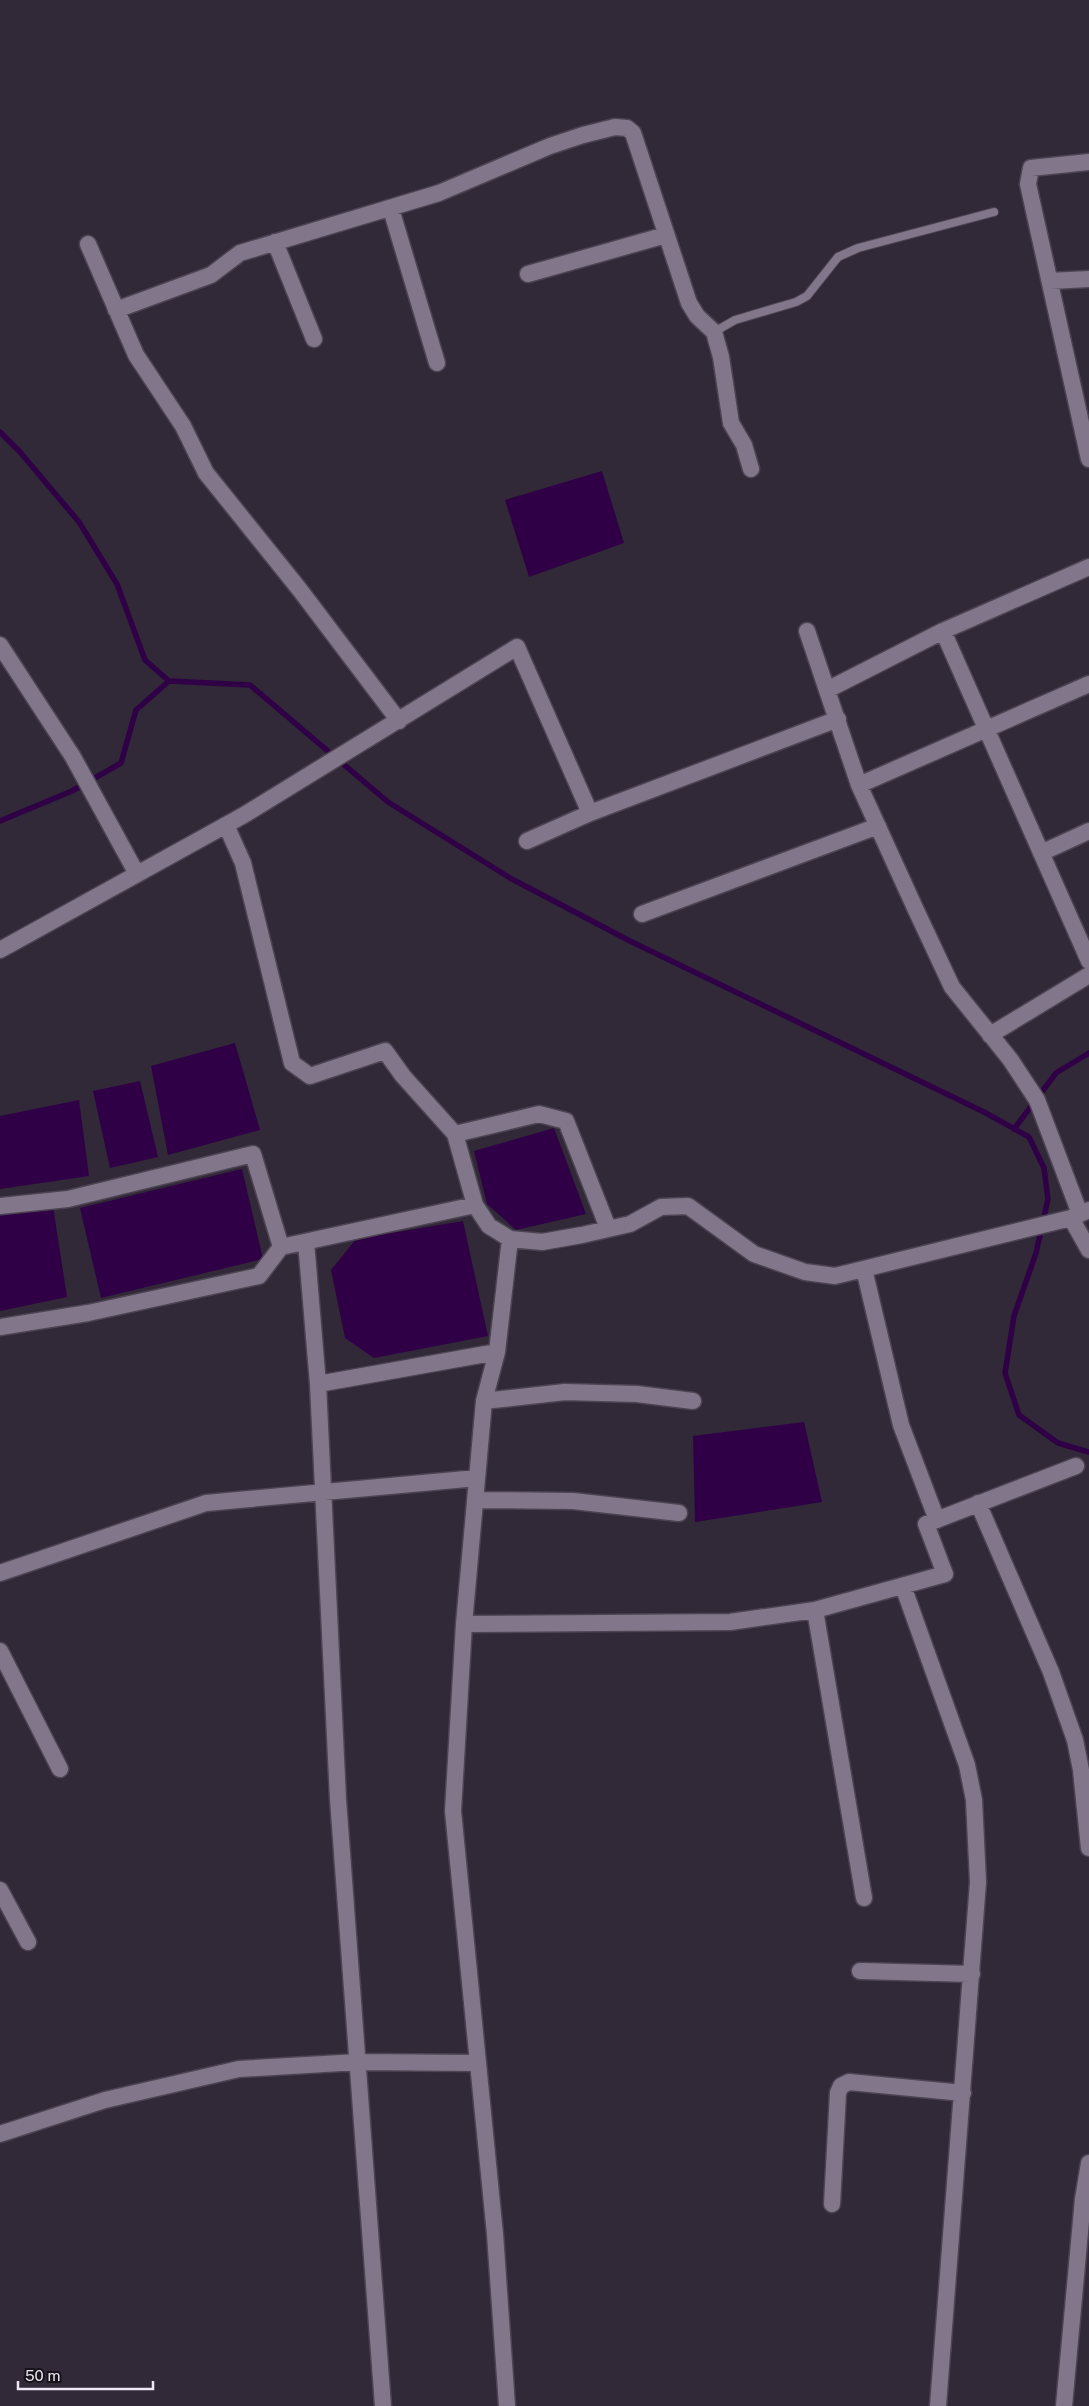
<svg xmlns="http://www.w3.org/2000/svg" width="1089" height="2406" viewBox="0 0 1089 2406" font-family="'Public Sans',sans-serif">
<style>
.water{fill:#2f0046}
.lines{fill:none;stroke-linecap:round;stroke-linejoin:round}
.stream{stroke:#2f0046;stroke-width:5.5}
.service-casing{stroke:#4c4452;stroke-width:10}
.minor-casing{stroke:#4c4452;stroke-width:19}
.service{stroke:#82778a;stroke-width:8}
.minor{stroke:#82778a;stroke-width:16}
</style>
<rect width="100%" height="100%" fill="#312838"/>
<path class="water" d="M602,471L624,543L529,577L505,500Z
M235,1043L260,1130L168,1155L151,1066Z
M140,1081L158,1157L110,1168L93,1091Z
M79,1100L89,1176L0,1189V1116Z
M554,1128L586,1214L516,1230L487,1204L474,1151Z
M242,1169L263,1259L101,1298L80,1208Z
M53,1206L67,1297L0,1311V1212Z
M463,1221L488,1336L374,1358L345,1338L331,1270L356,1239Z
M804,1422L822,1502L695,1522L693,1436Z"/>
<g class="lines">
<path class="stream" d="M0,432L20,452L79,522L117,584L145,660L169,681L250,685L388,802L510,878L630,941L984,1112L1029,1137L1044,1168L1048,1199L1036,1253L1014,1316L1005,1373L1019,1415L1058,1443L1089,1452
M0,821L72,791L121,763L136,710L169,681
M1014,1129L1056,1073L1089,1053"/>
<g class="service-casing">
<path id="service" d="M714,332L735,320L796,302L807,296L838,257L858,248L994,212"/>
</g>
<g class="minor-casing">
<path id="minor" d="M1089,162L1031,168L1028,184L1089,459
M391,209L437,363
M275,242L314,339
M88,244L136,355L183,426L206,473L300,590L399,721
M528,274L666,235
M1050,281L1089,279
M116,310L211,275L240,253L439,193L550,146L583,135L615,127L627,128L633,133L689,303L697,316L714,332L721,357L731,423L744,445L751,469
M807,631L859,785L915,908L952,987L1010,1059L1037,1100L1080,1214
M943,631L1089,961
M0,645L73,757L137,874
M827,690L943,631L1089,567
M859,785L1089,684
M226,825L243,863L292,1063L310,1076L385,1051L403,1076L455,1134L475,1205L489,1226L510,1239L542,1242L582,1235L630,1224L661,1207L688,1206L754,1254L805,1272L835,1276L1071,1218L1089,1210
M527,841L590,813L838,719
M1041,853L1089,831
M642,914L878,826
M0,950L244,815L517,647L590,813
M990,1035L1089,975
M455,1134L539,1114L566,1121L608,1228
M0,1206L68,1199L253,1154L281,1247
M1071,1218L1089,1250
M306,1242L318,1384L338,1799L383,2406
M864,1269L901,1425L937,1520
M0,1327L88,1313L259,1276L281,1247L475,1205
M318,1384L497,1352
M484,1401L565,1392L637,1394L693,1401
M475,1500L573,1501L679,1513
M978,1503L1051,1672L1075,1740L1081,1770L1089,1848
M0,1573L206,1503L477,1478
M903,1586L967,1765L974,1800L978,1882L938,2406
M815,1610L864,1898
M464,1624L730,1622L815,1610L945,1574L926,1524L1076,1466
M0,1651L60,1769
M0,1890L28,1942
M860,1971L972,1974
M0,2134L105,2100L239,2069L358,2062L477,2063
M832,2204L838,2093L841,2086L849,2082L963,2093
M507,2406L495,2234L453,1811L464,1624L484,1401L497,1352L510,1239
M1064,2406L1083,2199L1089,2163"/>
</g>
<use href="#service" class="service"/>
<use href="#minor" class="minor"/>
</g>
<path d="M18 2381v8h135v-8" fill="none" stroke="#ede7f2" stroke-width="2.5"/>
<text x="25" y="2381" font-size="15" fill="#ede7f2" stroke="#17131a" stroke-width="4" paint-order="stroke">50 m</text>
</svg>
